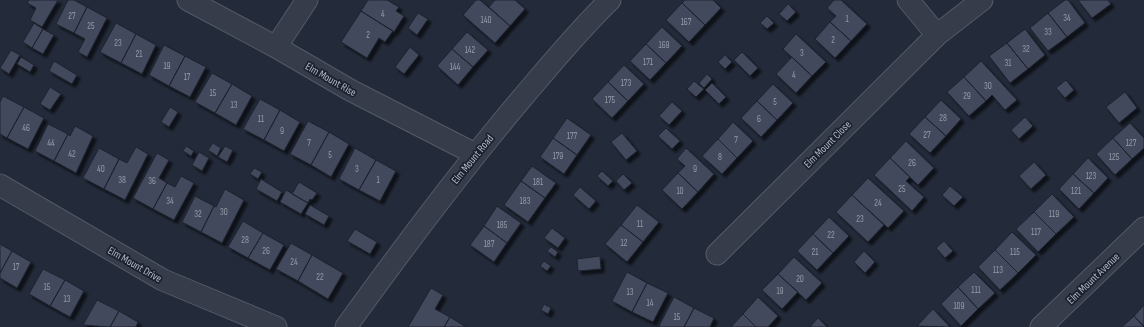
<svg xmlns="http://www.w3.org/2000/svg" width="1144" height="327" viewBox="0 0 1144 327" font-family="'Sofia Sans Condensed',sans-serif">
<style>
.building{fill:#42495b;stroke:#1e2330;filter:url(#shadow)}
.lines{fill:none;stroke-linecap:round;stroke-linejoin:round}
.street-casing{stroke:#545a67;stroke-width:23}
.street{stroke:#363c4a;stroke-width:21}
.labels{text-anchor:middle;stroke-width:3.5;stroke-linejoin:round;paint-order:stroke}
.number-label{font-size:9px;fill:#959caa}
.street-label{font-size:11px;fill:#b1b7c5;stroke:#1c212e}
</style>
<defs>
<filter id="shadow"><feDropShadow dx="3.5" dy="3.5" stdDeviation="1" flood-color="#0009"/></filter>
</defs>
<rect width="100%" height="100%" fill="#232a39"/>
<path class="building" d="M29,0H58L42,27L30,20L36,8L27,3Z
M68,0H74L87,7L74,33L56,24Z
M368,0H387L399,7L396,11L404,16L394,32L361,11Z
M476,0H480L510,26L495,43L463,15Z
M495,0H515L525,9L510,26L489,7Z
M685,0H713L721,8L705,25L682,3Z
M834,0H841L867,24L851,41L830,22L836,16L827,8Z
M1065,0H1068L1085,23L1067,37L1048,13Z
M1078,0H1108L1111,4L1092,18Z
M682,3L705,25L689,42L666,20Z
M788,4L796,12L787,21L779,14Z
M87,7L107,18L87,57L78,52L85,39L74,33Z
M361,11L393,31L385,42L379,38L367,58L341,42Z
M418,13L428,19L417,35L408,28Z
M1048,13L1067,37L1048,51L1030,28Z
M767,16L774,23L767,29L760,23Z
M830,22L851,41L835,58L815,39Z
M34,23L43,29L32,48L23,42Z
M116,23L136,34L121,63L100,52Z
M662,27L682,46L666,63L646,44Z
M43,29L54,35L43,54L32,48Z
M1025,29L1045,55L1028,69L1007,43Z
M467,32L488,50L473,67L452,49Z
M136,34L156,45L142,74L121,63Z
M796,34L826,62L812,76L783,49Z
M1007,43L1028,69L1010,83L989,56Z
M646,44L666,63L650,80L630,61Z
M164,45L185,56L169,86L149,75Z
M410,47L419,55L404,74L395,67Z
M452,49L473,67L458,85L437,66Z
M11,50L20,55L9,74L0,68Z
M742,52L758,68L750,76L734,60Z
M725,55L732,62L725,69L718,62Z
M185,56L206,67L190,97L169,86Z
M21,57L34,65L30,72L17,64Z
M792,57L812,76L796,93L776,74Z
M54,61L77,75L72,84L49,71Z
M981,61L1017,100L1005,110L992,95L986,101L964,77Z
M624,65L644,84L628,101L608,82Z
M212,73L232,84L215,113L195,102Z
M707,74L712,79L704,88L699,83Z
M964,77L986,101L969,116L947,92Z
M1066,80L1074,90L1065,98L1056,88Z
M694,81L704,89L696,97L687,89Z
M608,82L628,101L612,118L592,99Z
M712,83L726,97L719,104L705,90Z
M232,84L252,96L236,125L215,113Z
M773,84L793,103L777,120L757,101Z
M50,87L61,94L50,110L40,104Z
M1125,92L1137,108L1119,123L1106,107Z
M3,96L24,107L7,138L0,134V102Z
M260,99L280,110L264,140L243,129Z
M941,100L961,119L946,136L925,117Z
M757,101L777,120L761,137L741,118Z
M672,102L682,111L669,125L659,116Z
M24,107L44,118L28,149L7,138Z
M170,107L178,112L169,127L161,122Z
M280,110L300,122L284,151L264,140Z
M925,117L946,136L930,153L909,134Z
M1025,117L1033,126L1019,139L1011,130Z
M567,118L591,135L577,155L553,138Z
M308,121L329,132L311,165L290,154Z
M733,122L753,141L737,158L718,139Z
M1130,123L1144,138V148L1132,159L1113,138Z
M48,124L68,134L54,161L35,151Z
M75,126L93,136L76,173L54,161L68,134L70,136Z
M666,128L680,141L672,149L658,136Z
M329,132L349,144L331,177L311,165Z
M622,133L637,151L626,160L611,142Z
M553,138L577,155L564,174L540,157Z
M1113,138L1132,159L1115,175L1096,154Z
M718,139L737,158L722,174L702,156Z
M906,141L934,168L918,185L890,158Z
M213,143L221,148L217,156L208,150Z
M186,146L194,151L191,156L183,151Z
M225,146L233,150L227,162L218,157Z
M136,147L148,154L125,200L104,189L119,159L127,163Z
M99,148L119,159L104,189L83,178Z
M355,148L376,160L359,190L339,179Z
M686,148L714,174L698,192L678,173L685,166L677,159Z
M199,152L209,158L202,171L192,165Z
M157,153L169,160L159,178L167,183L153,209L133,198Z
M890,158L910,177L906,181L924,197L912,211L874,175Z
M1088,158L1108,178L1094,193L1073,174Z
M376,160L396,171L380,201L359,190Z
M1034,162L1046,175L1031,189L1019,176Z
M532,166L556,183L545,198L521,181Z
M254,168L262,172L258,179L250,174Z
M602,171L613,181L608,186L597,176Z
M678,173L698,192L682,209L662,190Z
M623,174L632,183L624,190L616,181Z
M1073,174L1094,193L1079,209L1059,189Z
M181,176L194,183L174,220L153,209L167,183L175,187Z
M868,178L904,211L888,228L852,195Z
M261,179L282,192L277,201L256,189Z
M521,181L545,198L528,222L504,205Z
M299,182L317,193L312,200L310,199L308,203L292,194Z
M950,186L963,197L954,206L942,195Z
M580,187L596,201L589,209L573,195Z
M225,189L244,200L222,243L201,232L214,206L216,207Z
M286,190L308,203L301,214L280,202Z
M1052,194L1074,217L1056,234L1034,212Z
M852,195L884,225L868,242L836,212Z
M195,196L214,206L201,232L182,222Z
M310,205L329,216L324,225L305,214Z
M637,205L659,222L643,242L621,225Z
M497,206L521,223L507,243L484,226Z
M1034,212L1056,234L1038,252L1016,229Z
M829,217L849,236L833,253L813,234Z
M243,221L263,233L248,258L228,247Z
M621,225L643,242L627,262L605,244Z
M484,226L507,243L494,262L470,245Z
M552,228L565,238L558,248L544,238Z
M355,229L377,242L370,254L347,241Z
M1012,232L1036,255L1018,273L995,250Z
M263,233L284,245L270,270L248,258Z
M813,234L833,253L817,270L797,251Z
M944,241L953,251L945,258L936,248Z
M291,243L312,255L298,281L276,269Z
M0,244L12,251L0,273Z
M551,247L558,252L555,257L547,251Z
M995,250L1018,273L1000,290L978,267Z
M12,251L31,262L17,288L0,278V273Z
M864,251L875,262L865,273L854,262Z
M312,255L343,273L328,299L298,281Z
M600,256L601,269L578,271L577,259Z
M794,257L822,283L806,300L778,274Z
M544,261L551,266L547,271L540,266Z
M43,269L65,280L50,306L29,294Z
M627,272L647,283L632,312L612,301Z
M974,272L995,293L978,309L958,287Z
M778,274L798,292L782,309L762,290Z
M65,280L84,291L70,317L50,306Z
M647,283L668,293L653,322L632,312Z
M958,287L978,309L961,326L941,304Z
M431,288L443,295L435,309L450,317L444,327H408Z
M674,297L694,308L684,327H660L659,326Z
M758,297L778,316L768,327H756L743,314Z
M97,300L119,311L110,327L83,325Z
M544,304L551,308L548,314L541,310Z
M1144,305V326L1134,316Z
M694,308L714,318L710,327H684Z
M933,309L950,327L917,326Z
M119,311L138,322L136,327H110Z
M743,314L756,327H731Z
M1134,316L1144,327H1122Z
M450,317L466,327H444Z
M818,318L827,327H810Z"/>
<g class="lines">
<g class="street-casing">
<path id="street" d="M188,0L276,47L350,90L475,154
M908,0L937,35
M276,47L307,0
M0,185L163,280L276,327
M717,254L937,35L982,0
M346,327C403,248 460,171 523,97C551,64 579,30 610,0
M1041,327L1144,228"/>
</g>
<use href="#street" class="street"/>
</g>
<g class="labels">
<g class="number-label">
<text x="383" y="17">4</text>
<text x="72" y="19">27</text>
<text x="1067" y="21">34</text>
<text x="847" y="22">1</text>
<text x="486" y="23">140</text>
<text x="686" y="25">167</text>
<text x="91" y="29">25</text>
<text x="1048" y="35">33</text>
<text x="368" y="38">2</text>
<text x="833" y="43">2</text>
<text x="118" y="46">23</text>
<text x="664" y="48">169</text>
<text x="1026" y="52">32</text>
<text x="470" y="53">142</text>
<text x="802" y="56">3</text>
<text x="139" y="57">21</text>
<text x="648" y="65">171</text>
<text x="1008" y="66">31</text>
<text x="167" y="69">19</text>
<text x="455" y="70">144</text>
<text x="794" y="78">4</text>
<text x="187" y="80">17</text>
<text x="626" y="86">173</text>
<text x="988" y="89">30</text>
<text x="213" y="96">15</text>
<text x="967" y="99">29</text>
<text x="610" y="103">175</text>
<text x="775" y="105">5</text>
<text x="234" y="108">13</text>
<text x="943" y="121">28</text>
<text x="261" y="122">11</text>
<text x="759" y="122">6</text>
<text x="26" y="131">46</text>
<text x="282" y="134">9</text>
<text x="927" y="138">27</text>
<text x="572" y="139">177</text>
<text x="736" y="143">7</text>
<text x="51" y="146">44</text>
<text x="309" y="146">7</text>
<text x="1131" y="146">127</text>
<text x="72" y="157">42</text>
<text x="330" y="158">5</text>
<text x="558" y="159">179</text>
<text x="720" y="160">8</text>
<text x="1114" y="160">125</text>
<text x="912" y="166">26</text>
<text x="101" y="172">40</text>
<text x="357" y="172">3</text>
<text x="695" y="172">9</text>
<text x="1091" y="179">123</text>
<text x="122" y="183">38</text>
<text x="378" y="183">1</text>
<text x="152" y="184">36</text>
<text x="538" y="185">181</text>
<text x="902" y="192">25</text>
<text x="680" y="194">10</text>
<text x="1076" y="194">121</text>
<text x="170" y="204">34</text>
<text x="525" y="204">183</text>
<text x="878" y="206">24</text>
<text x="224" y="215">30</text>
<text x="198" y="217">32</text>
<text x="1054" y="217">119</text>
<text x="860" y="222">23</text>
<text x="640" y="227">11</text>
<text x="502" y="228">185</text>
<text x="1036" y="235">117</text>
<text x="831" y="238">22</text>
<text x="245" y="243">28</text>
<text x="624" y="246">12</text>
<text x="489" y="247">187</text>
<text x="266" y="254">26</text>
<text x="815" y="255">21</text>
<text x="1015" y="255">115</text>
<text x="294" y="265">24</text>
<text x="16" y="270">17</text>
<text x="998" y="273">113</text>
<text x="320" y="280">22</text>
<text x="800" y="282">20</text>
<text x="47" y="290">15</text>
<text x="976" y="293">111</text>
<text x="780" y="294">19</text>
<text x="630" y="295">13</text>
<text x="67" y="302">13</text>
<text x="650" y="306">14</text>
<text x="959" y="309">109</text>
<text x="677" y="320">15</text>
</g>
<g class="street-label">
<text transform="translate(331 79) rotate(30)" y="4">Elm Mount Rise</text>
<text transform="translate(827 144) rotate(-45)" y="4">Elm Mount Close</text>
<text transform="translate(472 159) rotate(-51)" y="4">Elm Mount Road</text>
<text transform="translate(135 264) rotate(30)" y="4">Elm Mount Drive</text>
<text transform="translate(1093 278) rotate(-44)" y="4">Elm Mount Avenue</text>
</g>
</g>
</svg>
